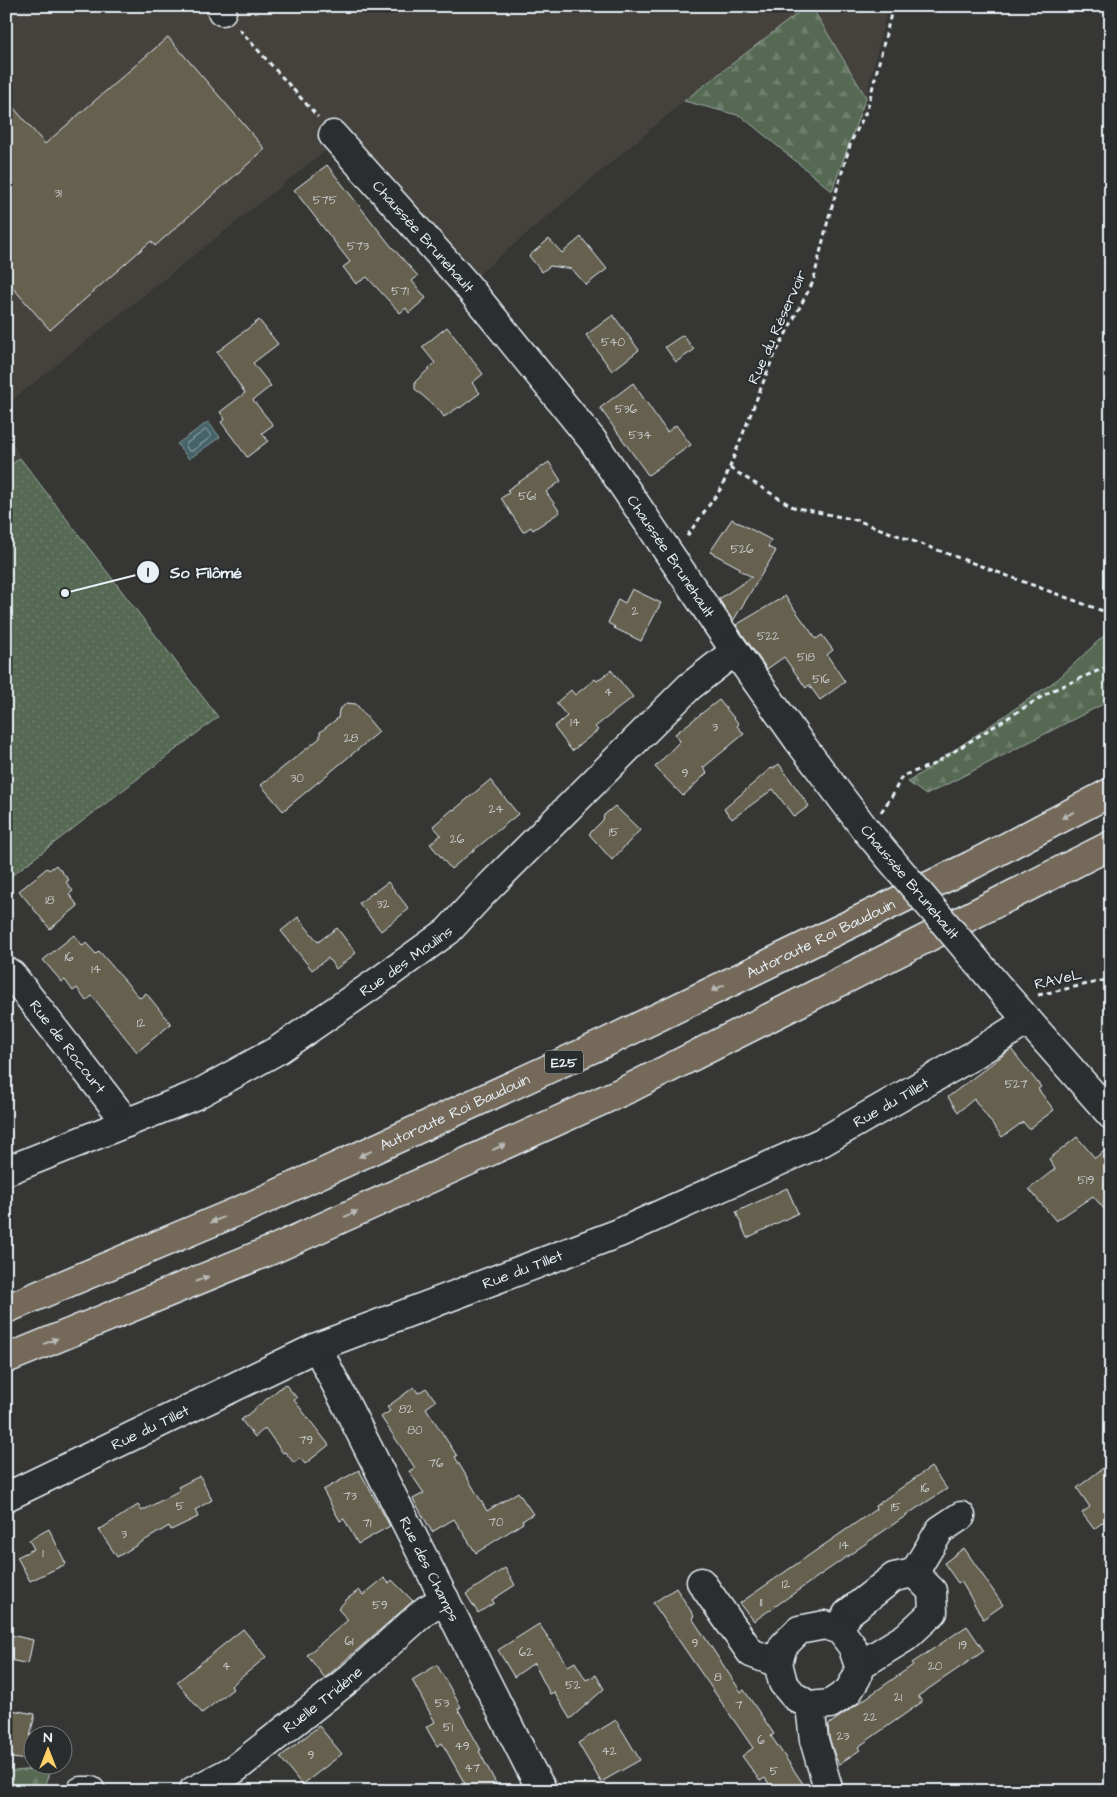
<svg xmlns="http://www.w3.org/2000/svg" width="1117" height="1797" viewBox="0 0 1117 1797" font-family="'Architects Daughter',sans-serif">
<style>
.built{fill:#44433d}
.grass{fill:url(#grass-dots);stroke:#9fada6}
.forest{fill:url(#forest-firs);stroke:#9fada6}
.water{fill:#456368;stroke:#869ca2}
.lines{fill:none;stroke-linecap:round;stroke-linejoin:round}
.shore{stroke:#a7b8be;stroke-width:1}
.building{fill:#66604f;stroke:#e8f1f8}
.minor-casing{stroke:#e8f1f8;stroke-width:31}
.highway-casing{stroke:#e8f1f8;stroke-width:31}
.path{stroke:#e8f1f8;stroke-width:3;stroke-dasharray:5 4;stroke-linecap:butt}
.minor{stroke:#2a2d2e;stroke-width:28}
.highway{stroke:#746a5a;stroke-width:28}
.minor-bridge-casing{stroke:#e8f1f8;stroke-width:31;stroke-linecap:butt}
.minor-bridge{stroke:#2a2d2e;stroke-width:28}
.oneway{fill:#babbb9}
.labels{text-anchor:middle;stroke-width:4;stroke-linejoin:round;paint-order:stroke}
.number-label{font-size:12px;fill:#c8cdce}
.shield{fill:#2a2d2e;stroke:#afb6bb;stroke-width:1}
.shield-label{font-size:14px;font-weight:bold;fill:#e8f1f8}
.street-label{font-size:15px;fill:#e8f1f8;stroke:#2a2d2e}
.leader{fill:none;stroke:#e8f1f8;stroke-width:2}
.callout-dot{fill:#e8f1f8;stroke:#2a2d2e;stroke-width:2}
.mark-label{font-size:15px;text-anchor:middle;font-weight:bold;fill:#111}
.callout-label{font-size:16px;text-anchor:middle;font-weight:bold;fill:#e8f1f8;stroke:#2a2d2e;stroke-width:4;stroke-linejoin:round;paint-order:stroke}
</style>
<defs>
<pattern id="grass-dots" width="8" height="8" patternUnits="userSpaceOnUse" patternTransform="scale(1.25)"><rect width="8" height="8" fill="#566953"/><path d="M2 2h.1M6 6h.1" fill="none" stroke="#6e7f6c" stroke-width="1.8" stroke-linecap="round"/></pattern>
<pattern id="forest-firs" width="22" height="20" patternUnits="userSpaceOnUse" patternTransform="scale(1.25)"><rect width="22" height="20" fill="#566953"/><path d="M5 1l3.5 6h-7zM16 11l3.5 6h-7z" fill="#6e7f6c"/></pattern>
</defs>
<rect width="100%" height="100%" fill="#363735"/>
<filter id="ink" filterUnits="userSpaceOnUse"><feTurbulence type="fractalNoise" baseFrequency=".02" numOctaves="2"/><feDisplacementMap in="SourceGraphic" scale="10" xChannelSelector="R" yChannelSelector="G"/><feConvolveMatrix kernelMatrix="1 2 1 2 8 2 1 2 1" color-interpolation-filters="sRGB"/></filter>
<g filter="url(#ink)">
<path class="built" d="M6,6H807L684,101L474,278L330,147L6,405Z
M811,6H888L866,97Z
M6,428L20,458L6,469Z"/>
<path class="grass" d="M20,458L218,717L6,880V469Z"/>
<path class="forest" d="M807,6H811L866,97L832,191L741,116L684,101Z
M1111,629V700L926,795L908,782L1058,679Z
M51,1767L43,1791H6V1772Z"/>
<path class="water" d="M208,422L220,437L189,459L177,444Z"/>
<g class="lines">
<path class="shore" d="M206,430L211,434V437L192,451H189L186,447V444Z"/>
</g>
<path class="building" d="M168,37L265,149L155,246L151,241L50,330L6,280V99L45,144Z
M327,165L391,246L418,276L412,281L426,298L409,313L406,308L400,313L367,277L356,284L343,267L350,262L294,190Z
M581,237L607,269L586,285L572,269L550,266L542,272L529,256L549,239L562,253Z
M613,315L639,350L612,371L586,335Z
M259,320L278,344L253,363L271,386L253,400L273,425L262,433L268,441L247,457L221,422L225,419L220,412L245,393L217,352Z
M447,327L483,374L472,383L480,393L460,408L459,407L444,417L439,410L415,389V382L435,363L422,347Z
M683,335L694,350L676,362L665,347Z
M633,383L667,432L676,425L691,445L648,475L600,408Z
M549,462L561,481L546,492L560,512L533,530L531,527L523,532L501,498L509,493L507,490Z
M732,519L771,540L768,547L776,551L733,621L719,599L752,577L739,570L740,568L710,552Z
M632,589L661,603L641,641L614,628L615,627L608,623L618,599L625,603Z
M785,596L816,639L822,635L833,650L827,655L845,682L820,700L809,685L806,688L784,657L767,669L736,625Z
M611,670L633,697L595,727L598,730L572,751L554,727L567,716L556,703L571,690L575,695L595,679L597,681Z
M719,700L739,724L737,726L744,734L703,768L707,773L683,796L655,767L680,741L675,734Z
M347,703L356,704L379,732L283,811L261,785L320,738V732L338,718L339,710Z
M779,764L809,806L794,817L773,789L732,819L724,809L771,768L772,769Z
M490,780L518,814L451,869L430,844L441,835L433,826L453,809L454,810Z
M615,806L640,830L612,860L589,834L603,820L604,815Z
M56,865L69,880L66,882L73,891L69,894L78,906L50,929L19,891L47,868L49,870Z
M388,882L409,909L381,931L359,903Z
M298,917L318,942L337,928L356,953L336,969L328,958L312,970L281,931Z
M74,935L83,946L86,943L96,954L99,951L140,998L146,993L171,1024L137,1052L92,996L86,1001L77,988L73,991L65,980L62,982L43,960Z
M1011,1049L1041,1087L1038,1089L1054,1110L1029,1129L1023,1122L1002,1137L974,1099L958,1112L948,1097Z
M1077,1137L1095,1158L1111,1146V1217L1093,1196L1056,1221L1029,1189L1055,1169L1049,1159Z
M787,1188L798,1213L747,1238L736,1212Z
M285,1384L297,1398L294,1400L329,1445L305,1464L300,1458L294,1463L285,1452L283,1453L265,1428L255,1437L241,1420Z
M414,1387L418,1393L426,1388L436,1401L426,1408L457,1456L455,1457L487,1511L518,1492L533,1514L522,1521L523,1523L476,1553L454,1519L432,1532L413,1499L424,1493L409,1471L415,1468L381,1417L390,1411L387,1407Z
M931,1467L947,1489L917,1508L754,1621L740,1603L876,1509L875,1506Z
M1103,1468L1111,1481V1516L1094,1529L1082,1513L1090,1507L1077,1488Z
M359,1470L390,1526L358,1544L344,1519L340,1521L323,1490Z
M200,1476L212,1500L195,1510L198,1517L171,1530L169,1526L117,1557L99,1530L138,1505L142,1511L180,1490L178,1487Z
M49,1529L66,1564L30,1581L17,1557L34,1549L29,1540Z
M964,1548L1003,1605L983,1619L961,1581L958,1583L944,1563Z
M505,1568L515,1585L492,1600L494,1603L478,1613L466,1594Z
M384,1578L389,1583L392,1580L413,1601L325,1678L307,1655L348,1620L338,1609L347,1599L359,1590L363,1595Z
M676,1588L694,1616L692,1618L741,1692L744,1690L774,1734L771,1736L808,1791H774L765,1778L760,1781L742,1756L753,1748L653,1603Z
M539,1624L568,1666L575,1662L586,1680L596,1675L604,1689L570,1719L554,1692L550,1694L534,1663L514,1677L498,1650Z
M967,1626L984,1651L918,1696L922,1702L858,1747L860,1750L839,1764L835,1756L829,1737L828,1725L913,1665L912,1663Z
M243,1629L266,1657L231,1686L233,1689L202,1713L177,1682Z
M6,1634L33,1640L28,1664L6,1659Z
M437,1665L461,1707L458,1709L481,1750L479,1751L500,1791H469L442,1743L437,1746L426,1727L435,1722L412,1680Z
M6,1709L35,1714L25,1760L6,1757Z
M616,1720L640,1760L601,1782L578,1743Z
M319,1726L342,1754L302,1785L280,1757Z"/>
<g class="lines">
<g class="minor-casing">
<g id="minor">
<path d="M220,6L222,11"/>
<path id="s1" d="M333,135L465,283L593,441L735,651L798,740L865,829"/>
<path id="s2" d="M6,971L12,975L127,1123"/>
<path d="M1001,990L1111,1115"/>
<path id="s3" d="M6,1171L196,1095L278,1050L380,980L448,931L484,892L689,687L735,651"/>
<path id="s4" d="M317,1347L532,1772L543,1791"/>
<path id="s5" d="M6,1497L317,1347L619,1233L822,1142L972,1056L1027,1021"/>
<path d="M914,1573L940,1530L961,1516"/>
<path d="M701,1582L751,1653L778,1663"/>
<path d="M840,1630L847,1614L894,1577L914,1573L932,1591L933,1612L906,1637L859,1666"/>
<path d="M810,1706L830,1704L848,1692L857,1677L859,1666L852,1646L840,1630L825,1625L799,1630L783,1646L778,1663L783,1683L794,1696L810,1706L814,1740L829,1791"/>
<path d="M81,1791H91"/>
<path id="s6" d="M193,1791L235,1769L349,1679L426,1610L445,1599"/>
</g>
</g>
<g class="highway-casing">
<g id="highway">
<path id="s7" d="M6,1309L255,1204L609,1041L972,865L1111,792"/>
<path d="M6,1359L274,1249L630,1088L1111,845"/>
</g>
</g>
<path class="path" d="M239,29L318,117
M730,468L793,507L856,520L1103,611
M687,536L722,487L772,360L813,282L829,216L851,142L867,110L893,6
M881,812L892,796L902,776L932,765L1051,691L1111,665
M1038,995L1111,979"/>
<use href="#minor" class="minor"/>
<use href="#highway" class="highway"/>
<g class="minor-bridge-casing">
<path id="minor-bridge" d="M865,829L1001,990"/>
</g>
<use href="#minor-bridge" class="minor-bridge"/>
</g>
<defs><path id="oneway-solid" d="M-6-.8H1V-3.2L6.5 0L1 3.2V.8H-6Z" transform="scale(1.25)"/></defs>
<g class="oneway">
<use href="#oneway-solid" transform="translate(1068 815) rotate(152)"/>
<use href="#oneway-solid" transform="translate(718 988) rotate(154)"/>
<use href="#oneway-solid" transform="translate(499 1147) rotate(-24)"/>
<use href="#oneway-solid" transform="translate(365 1154) rotate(155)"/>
<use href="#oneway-solid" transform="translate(351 1214) rotate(-24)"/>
<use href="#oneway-solid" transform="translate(217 1220) rotate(157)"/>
<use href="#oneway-solid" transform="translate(202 1279) rotate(-22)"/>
<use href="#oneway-solid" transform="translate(51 1341) rotate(-22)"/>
</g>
</g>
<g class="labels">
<g class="number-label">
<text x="58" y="197">31</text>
<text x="325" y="204">575</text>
<text x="358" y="250">573</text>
<text x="400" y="295">571</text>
<text x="613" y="346">540</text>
<text x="626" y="413">536</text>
<text x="640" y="439">534</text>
<text x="527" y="500">561</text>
<text x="742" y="553">526</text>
<text x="635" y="615">2</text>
<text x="768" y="640">522</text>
<text x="806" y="661">518</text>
<text x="821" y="683">516</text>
<text x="608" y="696">4</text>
<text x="575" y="726">14</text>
<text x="715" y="731">3</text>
<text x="351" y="742">28</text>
<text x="685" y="777">9</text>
<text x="297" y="782">30</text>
<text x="496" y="813">24</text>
<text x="614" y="836">15</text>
<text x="457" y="843">26</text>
<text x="50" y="904">18</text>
<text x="383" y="908">32</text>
<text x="69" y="961">16</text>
<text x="96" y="973">14</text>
<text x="141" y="1027">12</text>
<text x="1016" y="1088">527</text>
<text x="1086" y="1184">519</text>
<text x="406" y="1413">82</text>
<text x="415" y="1434">80</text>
<text x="306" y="1444">79</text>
<text x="436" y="1467">76</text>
<text x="925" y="1492">16</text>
<text x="350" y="1500">73</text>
<text x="180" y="1510">5</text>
<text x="896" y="1511">15</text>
<text x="496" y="1526">70</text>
<text x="367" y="1527">71</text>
<text x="124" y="1538">3</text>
<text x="844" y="1549">14</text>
<text x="43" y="1557">1</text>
<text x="786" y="1588">12</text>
<text x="761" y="1606">11</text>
<text x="380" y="1609">59</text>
<text x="349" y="1645">61</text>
<text x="695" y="1647">9</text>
<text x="963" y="1649">19</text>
<text x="526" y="1656">62</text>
<text x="226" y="1670">4</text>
<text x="935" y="1670">20</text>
<text x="718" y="1681">8</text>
<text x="573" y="1689">52</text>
<text x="898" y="1701">21</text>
<text x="442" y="1707">53</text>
<text x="739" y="1709">7</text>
<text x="870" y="1721">22</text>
<text x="448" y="1731">51</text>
<text x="843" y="1740">23</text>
<text x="761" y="1744">6</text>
<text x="462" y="1750">49</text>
<text x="609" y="1755">42</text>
<text x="311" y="1759">9</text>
<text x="472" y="1772">47</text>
<text x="774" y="1775">5</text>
</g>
<rect class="shield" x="545" y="1050.5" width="38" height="23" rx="4"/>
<g class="shield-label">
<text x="564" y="1067">E25</text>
</g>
<g class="street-label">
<text dy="5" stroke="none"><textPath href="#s1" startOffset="136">Chaussée Brunehault</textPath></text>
<text transform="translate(777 327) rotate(-66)" y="5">Rue du Réservoir</text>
<text dy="5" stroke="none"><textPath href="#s1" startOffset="541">Chaussée Brunehault</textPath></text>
<text transform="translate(910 882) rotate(50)" y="5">Chaussée Brunehault</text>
<text dy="5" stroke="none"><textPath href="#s7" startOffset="895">Autoroute Roi Baudouin</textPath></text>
<text dy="5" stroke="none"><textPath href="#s3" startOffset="454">Rue des Moulins</textPath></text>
<text transform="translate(1058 979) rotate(-13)" y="5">RAVeL</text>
<text dy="5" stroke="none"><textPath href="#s2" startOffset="98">Rue de Rocourt</textPath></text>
<text dy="5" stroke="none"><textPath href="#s5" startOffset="970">Rue du Tillet</textPath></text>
<text dy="5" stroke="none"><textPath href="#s7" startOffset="490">Autoroute Roi Baudouin</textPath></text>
<text dy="5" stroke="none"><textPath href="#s5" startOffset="565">Rue du Tillet</textPath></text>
<text dy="5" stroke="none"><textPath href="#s5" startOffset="160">Rue du Tillet</textPath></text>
<text dy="5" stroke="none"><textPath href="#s4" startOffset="249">Rue des Champs</textPath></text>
<text dy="5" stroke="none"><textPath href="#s6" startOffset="159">Ruelle Tridène</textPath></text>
</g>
</g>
<path class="leader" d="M65 593L148 572"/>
<g class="callout-dot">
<circle cx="65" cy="593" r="5"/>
<circle cx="148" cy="572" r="12"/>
</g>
<g class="mark-label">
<text x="148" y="577">1</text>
</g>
<g class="callout-label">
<text x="206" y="578">So Filômé</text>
</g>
<rect width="1117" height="1797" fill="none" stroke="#2a2d2e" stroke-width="25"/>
<rect x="12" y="12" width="1092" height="1772" fill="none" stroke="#e8f1f8" stroke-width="2" filter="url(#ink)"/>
<g transform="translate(48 1750)"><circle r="24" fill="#2a2d2e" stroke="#767b7f"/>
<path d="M0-4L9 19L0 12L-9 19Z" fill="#ffd166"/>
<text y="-8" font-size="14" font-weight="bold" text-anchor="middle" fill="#e8f1f8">N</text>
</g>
</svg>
